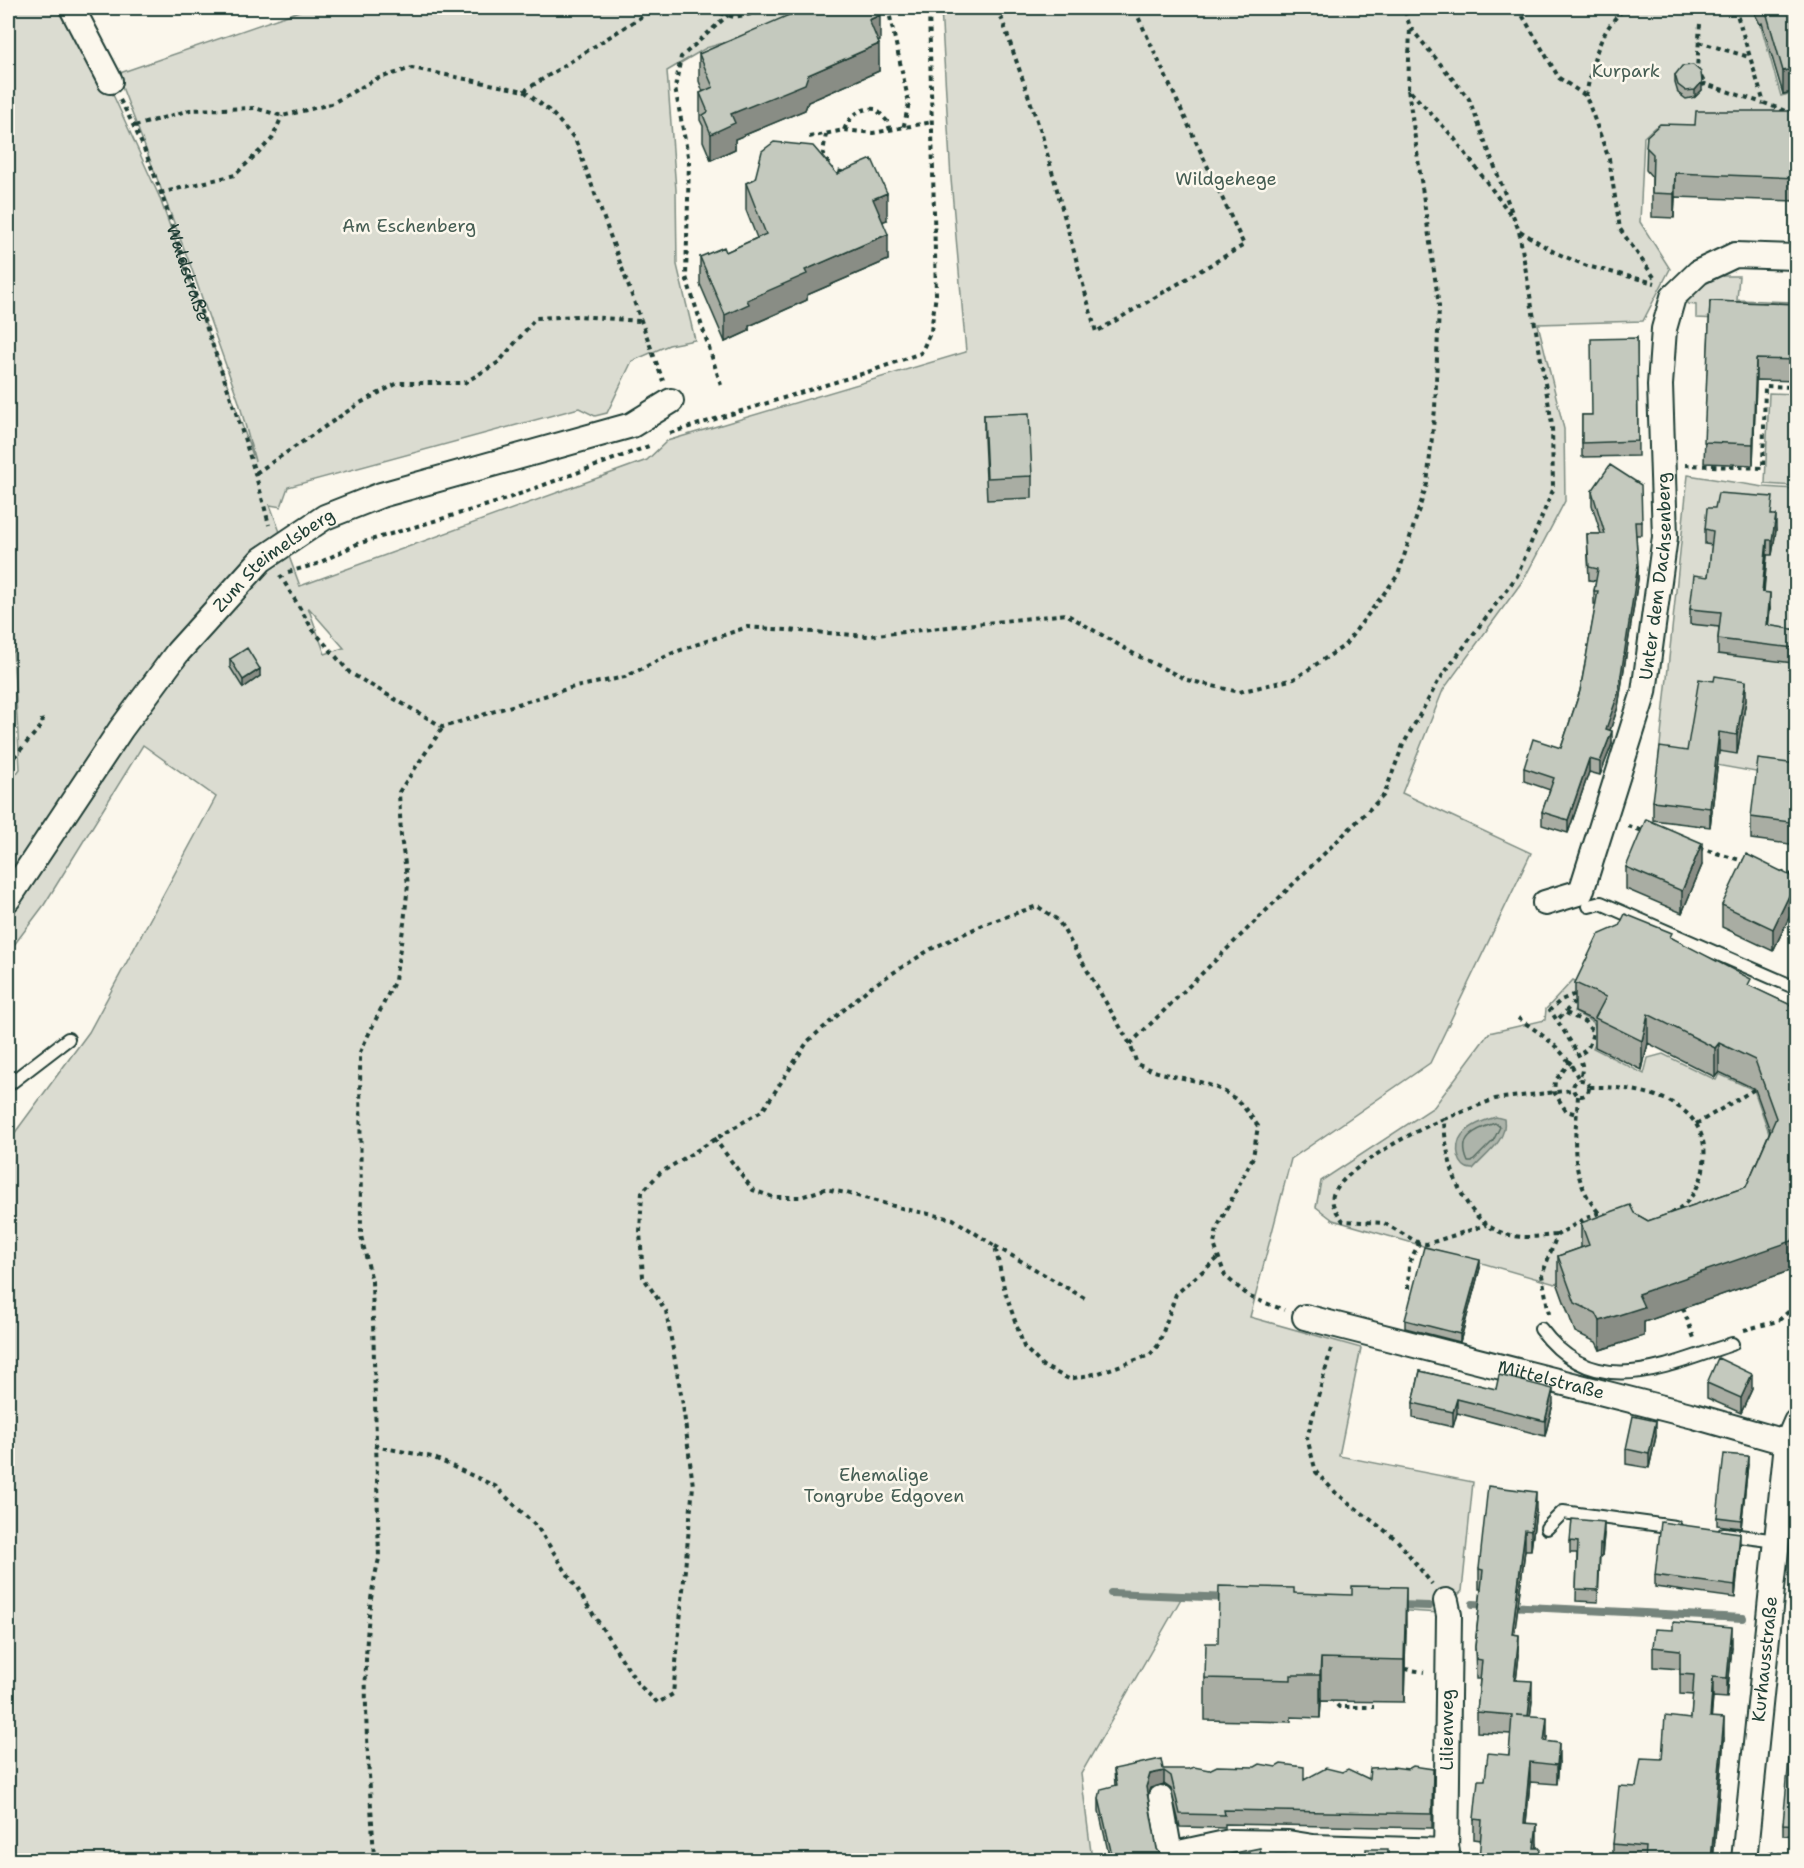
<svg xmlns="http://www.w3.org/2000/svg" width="1804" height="1868" viewBox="0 0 1804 1868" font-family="'Shantell Sans',sans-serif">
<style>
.green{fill:#dbdcd1;stroke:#7d8c82;stroke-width:1.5;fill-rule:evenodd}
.water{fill:#adb4aa;stroke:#74847b;stroke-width:1.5}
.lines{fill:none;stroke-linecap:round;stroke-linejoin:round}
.shore{stroke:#586d63;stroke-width:1.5}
.stream{stroke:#74847b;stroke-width:8}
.service-casing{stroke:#1f3d34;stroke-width:16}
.minor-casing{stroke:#1f3d34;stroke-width:28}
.path{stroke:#1f3d34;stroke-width:4;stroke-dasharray:4.5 4.5;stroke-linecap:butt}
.service{stroke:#fbf7ec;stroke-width:12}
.minor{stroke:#fbf7ec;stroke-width:24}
.wall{fill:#a9ada3;stroke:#1f3d34;stroke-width:1.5}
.shaded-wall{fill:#898d85;stroke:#1f3d34;stroke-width:1.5}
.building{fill:#c4c9be;stroke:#1f3d34;stroke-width:1.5}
.labels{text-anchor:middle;stroke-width:5;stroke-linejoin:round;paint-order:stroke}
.park-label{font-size:18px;fill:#455d53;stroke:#fbf7ec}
.street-label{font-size:18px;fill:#1f3d34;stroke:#fbf7ec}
</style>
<rect width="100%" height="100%" fill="#fbf7ec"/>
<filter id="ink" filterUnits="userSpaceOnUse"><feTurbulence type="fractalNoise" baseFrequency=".0167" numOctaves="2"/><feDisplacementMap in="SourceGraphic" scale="12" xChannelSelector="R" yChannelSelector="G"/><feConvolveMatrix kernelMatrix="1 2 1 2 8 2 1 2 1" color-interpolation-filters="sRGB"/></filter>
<g filter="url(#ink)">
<path class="green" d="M8,8H60L105,77L159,196L255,461L239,402L191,267L117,74L308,8H843L706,48L667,71L676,190L677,265L695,340L669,345L632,361L607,413L595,416L579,408L288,487L281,507L270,505L300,586L647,460L667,441L966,352L951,179L941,8H1756L1781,96L1796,92V132L1655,127L1644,137L1640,222L1670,269L1643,321L1538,324L1564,429L1565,501L1524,579L1443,690L1402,793L1531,853L1430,1063L1291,1159L1250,1317L1361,1348L1339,1456L1473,1482L1462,1591L1440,1613L1182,1597L1081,1774L1092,1860H8V1142L89,1032L216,797L143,745L44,905L8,953V785L20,769L8,564ZM308,607L344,648H343L325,654Z
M1720,276H1739L1737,300L1796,302V322L1696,318V305L1688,304L1687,299L1698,286Z
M1769,393L1796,394V486L1765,484Z
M1688,475L1764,487L1796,489V779L1659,755Z
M1573,980L1585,986L1574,1012L1593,1022L1598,1035L1593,1048L1644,1074L1648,1058L1663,1054L1716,1080L1719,1074L1754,1090L1774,1147L1744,1215L1555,1284L1333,1220L1316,1207L1321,1181L1434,1107L1489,1033L1545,1020L1546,1009Z"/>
<path class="water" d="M1496,1117L1504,1119C1508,1140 1486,1154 1473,1169C1458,1170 1453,1146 1462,1135C1471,1125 1483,1121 1496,1117Z"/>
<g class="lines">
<path class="shore" d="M1495,1123L1500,1127L1493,1141L1472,1162H1468C1457,1137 1474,1130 1495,1123Z"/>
<path class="stream" d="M1111,1593L1229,1598
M1473,1604L1490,1605
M1397,1605L1429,1606
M1508,1606L1743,1618"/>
<g class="service-casing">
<path id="service" d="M1589,906L1601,903L1796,988
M8,1085L68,1039
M1541,1329C1594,1401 1663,1367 1732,1344
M1547,1528L1563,1512L1675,1527
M1724,1534L1777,1541"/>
</g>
<g class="minor-casing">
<g id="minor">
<path d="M72,8L110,81"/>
<path id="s2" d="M8,899L121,729L178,652L261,560L325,517L381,495L632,425L671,401"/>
<path id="s3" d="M1545,903L1581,892L1644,692L1665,537L1660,385L1664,329L1673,297L1699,272L1735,255L1796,257"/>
<path id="s4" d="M1305,1317L1694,1416L1796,1445"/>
<path d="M1446,1601L1449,1615L1446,1860"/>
<path d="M1160,1798L1171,1860"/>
<path d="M1170,1855L1230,1842L1288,1843L1313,1847L1447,1851"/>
<path id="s5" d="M1744,1860L1787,1443L1796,1422"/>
</g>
</g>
<g class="path">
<path d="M703,8L734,17L785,8"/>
<path d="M888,8L909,103L903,129"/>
<path d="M998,8L1042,135L1096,332L1244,245L1134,8"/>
<path d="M1518,8L1559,78L1586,96L1609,159L1620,229L1656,280"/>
<path d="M1735,8L1764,103L1796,115"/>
<path d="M1700,24L1697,69L1705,84"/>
<path d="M1699,42L1749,57"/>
<path d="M1702,85L1705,84L1763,103"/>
<path d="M1408,89L1410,28"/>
<path d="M524,91L655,8"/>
<path d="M1586,96C1592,64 1599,29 1626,8"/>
<path id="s1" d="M120,100C152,156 170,221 191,282C218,363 249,443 269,525"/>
<path d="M135,126L190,110L255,108L282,116L331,104L376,79L412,68L524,91L551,112L575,139L663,381"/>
<path d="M844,130C850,116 860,107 876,109L887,121L890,130"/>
<path d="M826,134L823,153L832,170L847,173"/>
<path d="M809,137L844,130L873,133L932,122"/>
<path d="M160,193L235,175L272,139L282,116"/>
<path d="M1520,231L1554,252L1587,266L1655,283"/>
<path d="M721,385L686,277L689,161L675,88L681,57L728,15"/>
<path d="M670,433L871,371L921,353L931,331L936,294L929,8"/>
<path d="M1685,465L1763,468L1765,386L1796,387"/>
<path d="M256,473L360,403L398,383H464L499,362L536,318L579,316L639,321"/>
<path d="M288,572L317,564L357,544L498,502L649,446"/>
<path d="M280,575L313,630L350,673L443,727L570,688L625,677L675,652L747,627L868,636L1066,614L1136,655L1187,680L1239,692L1294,679L1344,646L1398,575L1427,484L1435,409L1439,306L1408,89L1454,138L1514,219"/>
<path d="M8,764L43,724L41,716"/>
<path d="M1628,826L1646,832"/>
<path d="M1699,848L1747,862"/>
<path d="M1780,872L1796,876"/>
<path d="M1566,1013L1585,1022L1593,1032C1590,1043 1589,1053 1576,1054"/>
<path d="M1518,1018C1544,1036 1566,1050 1579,1080"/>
<path d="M1559,1018L1573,1004V995L1561,1000L1550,1010C1556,1019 1580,1054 1582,1065C1583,1070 1580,1076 1580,1080"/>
<path d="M1130,1044L1384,795L1403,745L1439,680L1517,576L1553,490L1552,424L1519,231L1469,99L1410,27L1404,8"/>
<path d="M1571,1061L1555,1081L1554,1092L1566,1111L1577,1114"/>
<circle cx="1581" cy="1088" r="8"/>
<path d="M1590,1087C1642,1086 1716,1101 1703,1170C1700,1187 1688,1205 1672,1213"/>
<path d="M1578,1096C1575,1142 1568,1176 1599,1213"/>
<path d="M1444,1119C1419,1128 1342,1169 1333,1195C1330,1205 1338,1213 1343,1221L1384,1223L1419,1243L1427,1244L1486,1225"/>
<path d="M1696,1124L1755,1089"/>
<path d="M714,1138L753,1190L773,1197H801L825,1189L846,1193L905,1209L953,1219L995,1246L1005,1292L1024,1347L1043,1366L1069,1379L1099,1373L1150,1355L1159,1344L1176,1294L1217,1259"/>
<path d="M1556,1235C1541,1236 1526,1239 1510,1235C1462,1225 1445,1161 1444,1119L1495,1099L1573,1090"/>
<path d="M995,1246L1088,1300"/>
<path d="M1408,1289L1409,1263L1419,1243"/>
<path d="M1683,1308L1694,1338"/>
<path d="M1549,1314L1542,1275L1557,1235L1586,1218L1599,1213L1607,1215"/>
<path d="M1744,1330L1778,1321L1796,1305"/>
<path d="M1331,1349L1307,1438L1316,1472L1336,1493L1397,1540L1432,1584"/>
<path d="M374,1446L432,1457L495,1486L538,1528L638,1684L658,1703L673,1694L693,1486L683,1405L666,1311L643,1277L640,1232L642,1192L660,1173L763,1110L808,1041L869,988L931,949L985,924L1037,906L1058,920L1130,1044L1137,1064C1168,1080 1205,1076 1234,1098C1243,1104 1251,1117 1258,1126L1253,1157L1217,1228L1214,1244L1225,1276L1250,1297L1284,1310"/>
<path d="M1405,1669L1424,1672"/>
<path d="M1331,1698L1339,1707H1374"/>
<path d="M1769,1853L1796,1856"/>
<path d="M374,1860C370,1767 355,1649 379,1559L372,1281L361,1236L360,1052L395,980L404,923L408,884L401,837L399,792L443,727"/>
</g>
<use href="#service" class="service"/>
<use href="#minor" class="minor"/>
</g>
<path class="wall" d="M1752,8H1797V91L1783,94L1762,23L1760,24Z
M880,41L878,42L879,71L808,102L805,110L735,139V149L711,160L703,141V126L700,120V93L703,92L699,81V54Z
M1675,75L1702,90L1695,97L1686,99L1678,93L1675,83Z
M1797,111V201L1675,197L1674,218L1652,217V177L1646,170L1647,136L1695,125Z
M837,174L887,220L883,221L888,260L807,295V300L749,326V331L725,342L700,284V257L726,252L757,238L746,210V183L755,179Z
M1710,301L1797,304V381L1756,380L1753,465L1704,463Z
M1637,338L1638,456L1582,457V415H1592Z
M984,415L1032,476V498L987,500L984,437Z
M1592,491L1642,522V535H1636L1638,579L1618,707L1610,730L1612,744L1600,775L1589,772L1568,833L1542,825V812L1550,790L1524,781V768L1561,748L1580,691L1596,604H1594V591L1596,581L1589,580L1587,534H1601L1592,505Z
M1772,515L1776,530L1772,555H1767L1764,592L1770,608L1768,626L1797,630V672L1793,671V663L1718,654V639L1719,627L1690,624V609L1708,577L1712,545L1705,544V529Z
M230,659L260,676L243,688L230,667Z
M1746,700L1737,754L1719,751L1710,827L1653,820V801L1687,751Z
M1797,764V845L1751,839V817Z
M1702,865L1682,913L1626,889V867Z
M1797,879V901L1773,951L1722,927V905Z
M1672,938L1751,987L1797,1008V1261L1792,1270L1644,1322V1336L1600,1350L1596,1342L1575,1332L1558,1285V1256L1581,1248V1223L1634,1213L1648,1221L1746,1187L1770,1131L1755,1089L1719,1072L1715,1077L1648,1043L1642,1070L1595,1047V1021L1575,1012V983Z
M1480,1268L1460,1342L1405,1328V1320Z
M1420,1371L1553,1404L1545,1436L1457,1413L1453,1427L1413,1418V1403Z
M1707,1383L1752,1389L1741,1413L1707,1398Z
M1656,1436L1649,1468L1626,1464V1449Z
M1748,1464L1741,1528L1717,1525V1517Z
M1536,1511L1531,1550H1525L1514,1634L1519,1655L1516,1680L1532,1701L1530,1716L1547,1737L1546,1741L1559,1762L1557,1784L1530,1782L1526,1823L1537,1844V1848L1540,1860L1481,1840L1474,1839V1819L1485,1780L1509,1755L1511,1734L1477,1732V1712L1480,1679H1476L1475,1647L1481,1589H1479V1569Z
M1604,1534L1602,1556H1600L1598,1602L1576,1601L1577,1553H1570V1541Z
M1740,1544L1735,1598L1655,1587V1575Z
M1294,1593L1406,1629L1404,1702L1321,1701L1320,1718L1291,1717V1722L1205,1720V1678L1218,1643Z
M1653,1647H1732L1727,1698L1713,1697L1711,1717L1724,1738L1713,1860H1613V1844L1636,1787L1662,1759L1691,1719L1693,1695L1680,1694V1669L1653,1667Z
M1797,1737V1836L1783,1835V1824Z
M1114,1769L1209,1770L1304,1780L1369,1779L1408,1769H1433L1432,1828L1225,1824V1828L1180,1827L1171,1789L1164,1784L1150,1788L1148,1796L1157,1849L1163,1860H1110L1099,1811V1798L1115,1786Z"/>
<path class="shaded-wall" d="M880,15V41L869,46V20Z
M879,44V71L808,102L805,110L735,139V149L711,160V134L731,114L808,75Z
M1797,68V91L1783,94V71Z
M1702,82V90L1695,97V90Z
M1675,173V197L1674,218V194Z
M887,193V220L873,225V199Z
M888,234V260L807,295V300L749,326V331L725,342V315L747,300L805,270Z
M1756,359V380L1753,465V444Z
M1776,515V530L1772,555V540Z
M1767,540V555L1762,607V592Z
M1638,565V579L1618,707L1606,742V729Z
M1770,593V608L1767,640V625Z
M260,669V676L243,688V680Z
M1746,681V700L1737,754V735Z
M1612,731V744L1600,775V762Z
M1719,732V751L1710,827V808Z
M1589,759V772L1568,833V820Z
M1702,843V865L1682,913V891Z
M1797,879V901L1773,951V929Z
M1648,1014V1043L1642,1070V1041Z
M1719,1043V1072L1715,1077V1048Z
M1797,1232V1261L1792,1270L1644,1322V1336L1600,1350V1321L1638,1294Z
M1480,1260V1268L1460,1342V1334Z
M1752,1374V1389L1741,1413V1398Z
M1553,1389V1404L1545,1436V1421Z
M1457,1399V1413L1453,1427V1412Z
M1656,1421V1436L1649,1468V1454Z
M1748,1456V1464L1741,1528V1520Z
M1536,1492V1511L1531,1550V1531Z
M1604,1522V1534L1602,1556V1544Z
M1525,1530V1550L1512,1654V1634Z
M1740,1533V1544L1735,1598V1586Z
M1406,1587V1629L1404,1702V1660Z
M1732,1627V1647L1727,1698V1678Z
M1519,1635V1655L1514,1699V1680Z
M1321,1658V1701L1320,1718V1675Z
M1713,1677V1697L1710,1737V1717Z
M1532,1681V1701L1528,1735V1716Z
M1547,1717V1737L1544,1761V1741Z
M1724,1718V1738L1713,1860H1711Z
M1559,1743V1762L1557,1784V1765Z
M1530,1762V1782L1524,1843V1823Z
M1164,1771V1784L1150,1788L1146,1800V1787L1150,1774Z
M1537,1824V1844L1535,1860L1534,1848Z"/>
<path class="building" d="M805,8H877L880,15L869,20L879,44L808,75L805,84L731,114L735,123L711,134L703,115L708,112L700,93L713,87L699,54Z
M1765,8H1797V68L1783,71Z
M1693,65L1701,72L1702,82L1695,90L1686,91L1678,85L1675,75L1682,66Z
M1696,111H1797V178L1675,173L1674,194L1652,193L1653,154L1646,147L1647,136L1660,124L1695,125Z
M774,142L813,146L837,174L872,159L887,193L873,199L888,234L805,270L807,274L747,300L749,304L725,315L700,257L724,247L726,252L766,234L746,183L755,179L762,151Z
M1710,301L1797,304V360L1756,359L1753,444L1704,442Z
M1637,338L1638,441L1582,443V415H1592L1591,339Z
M1029,413L1032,476L987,478L984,415Z
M1610,465L1641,485L1642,522H1635L1638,565L1618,694L1606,729L1612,731L1600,762L1589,759L1568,820L1542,812L1554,778L1524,768L1533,739L1561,748L1580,691L1598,591H1594L1598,569L1589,567L1587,534H1605L1592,491Z
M1718,493L1773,497L1771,515H1776L1772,540H1767L1762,592L1770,593L1767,625L1797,630V657L1793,656L1794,648L1718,639L1721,612L1690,609L1694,575L1708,577L1713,531L1705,529L1707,508H1715Z
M247,648L260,669L243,680L230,659Z
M1715,676L1746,681L1737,735L1719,732L1710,808L1653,801L1660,747L1687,751L1699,679L1714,681Z
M1758,759L1797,764V823L1751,817Z
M1646,819L1702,843L1682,891L1626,867Z
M1746,854L1797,879L1773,929L1722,905Z
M1625,914L1672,933L1670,937L1751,979L1748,985L1797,1008V1232L1792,1241L1638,1294L1644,1307L1600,1321L1596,1313L1575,1303L1558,1256L1589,1245L1581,1223L1630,1205L1634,1213L1648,1221L1746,1187L1776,1118L1755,1060L1719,1043L1715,1048L1648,1014L1642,1041L1595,1018L1606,997L1575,983L1598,935L1619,926Z
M1424,1247L1480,1260L1460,1334L1405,1320Z
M1718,1358L1752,1374L1741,1398L1707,1383Z
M1420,1371L1496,1389L1499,1375L1553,1389L1545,1421L1457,1399L1453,1412L1413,1403Z
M1633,1416L1656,1421L1649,1454L1626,1449Z
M1724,1454L1748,1456L1741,1520L1717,1517Z
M1488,1486L1536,1492L1531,1531L1525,1530L1512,1634L1519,1635L1514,1680L1532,1681L1528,1716L1516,1715L1547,1717L1544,1741L1559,1743L1557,1765L1530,1762L1524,1823L1537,1824L1534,1848H1540L1539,1860H1479L1482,1820L1474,1819L1478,1780H1485L1488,1753L1509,1755L1512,1715L1477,1712L1482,1660L1476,1659L1475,1647L1483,1570L1479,1569Z
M1572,1519L1604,1522L1602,1544H1600L1598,1590L1576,1589L1578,1542L1570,1541Z
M1661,1522L1740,1533L1735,1586L1655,1575Z
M1219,1586L1294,1588V1593L1352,1595V1586L1406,1587L1404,1660L1321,1658L1320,1675H1291V1680L1205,1678L1206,1643H1218Z
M1673,1622L1732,1627L1727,1678L1713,1677L1710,1717L1724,1718L1711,1860H1645L1646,1847L1613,1844L1619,1786L1636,1787L1641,1758L1662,1759L1665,1716L1691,1719L1694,1675L1680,1674V1650L1653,1647L1655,1629L1673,1630Z
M1791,1737H1797V1825L1783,1824Z
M1161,1759L1163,1769H1188L1194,1767L1209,1770L1217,1766L1255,1767L1260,1764L1276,1767L1281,1764L1304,1767V1780L1326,1768L1342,1772L1348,1769L1369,1779L1370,1768L1393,1767L1408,1769L1413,1766L1433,1769L1432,1814L1224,1810L1225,1815L1180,1814L1171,1776L1164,1771L1150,1774L1146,1787L1157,1849L1163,1858V1860H1113L1099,1798L1101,1789L1117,1785L1114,1769Z
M1260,1848L1262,1860H1216L1215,1857Z
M1366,1849H1388V1856H1400V1860H1366Z"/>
</g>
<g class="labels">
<g class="park-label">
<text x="1626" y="77">Kurpark</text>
<text x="1226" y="185">Wildgehege</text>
<text x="409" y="232">Am Eschenberg</text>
<text x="884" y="1481">Ehemalige<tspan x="884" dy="21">Tongrube Edgoven</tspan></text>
</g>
<g class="street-label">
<text dy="6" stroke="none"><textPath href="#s1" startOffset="186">Waldstraße</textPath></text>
<text dy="6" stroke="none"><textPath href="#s2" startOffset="434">Zum Steimelsberg</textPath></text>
<text dy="6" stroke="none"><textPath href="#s3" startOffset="364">Unter dem Dachsenberg</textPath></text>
<text dy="6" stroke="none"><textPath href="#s4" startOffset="254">Mittelstraße</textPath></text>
<text dy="6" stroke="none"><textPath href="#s5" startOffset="202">Kurhausstraße</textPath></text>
<text transform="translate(1447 1730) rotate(-90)" y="6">Lilienweg</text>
</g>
</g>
<rect width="1804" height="1868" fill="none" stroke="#fbf7ec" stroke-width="30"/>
<rect x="15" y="15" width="1774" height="1838" fill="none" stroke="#1f3d34" stroke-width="2" filter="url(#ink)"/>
</svg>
